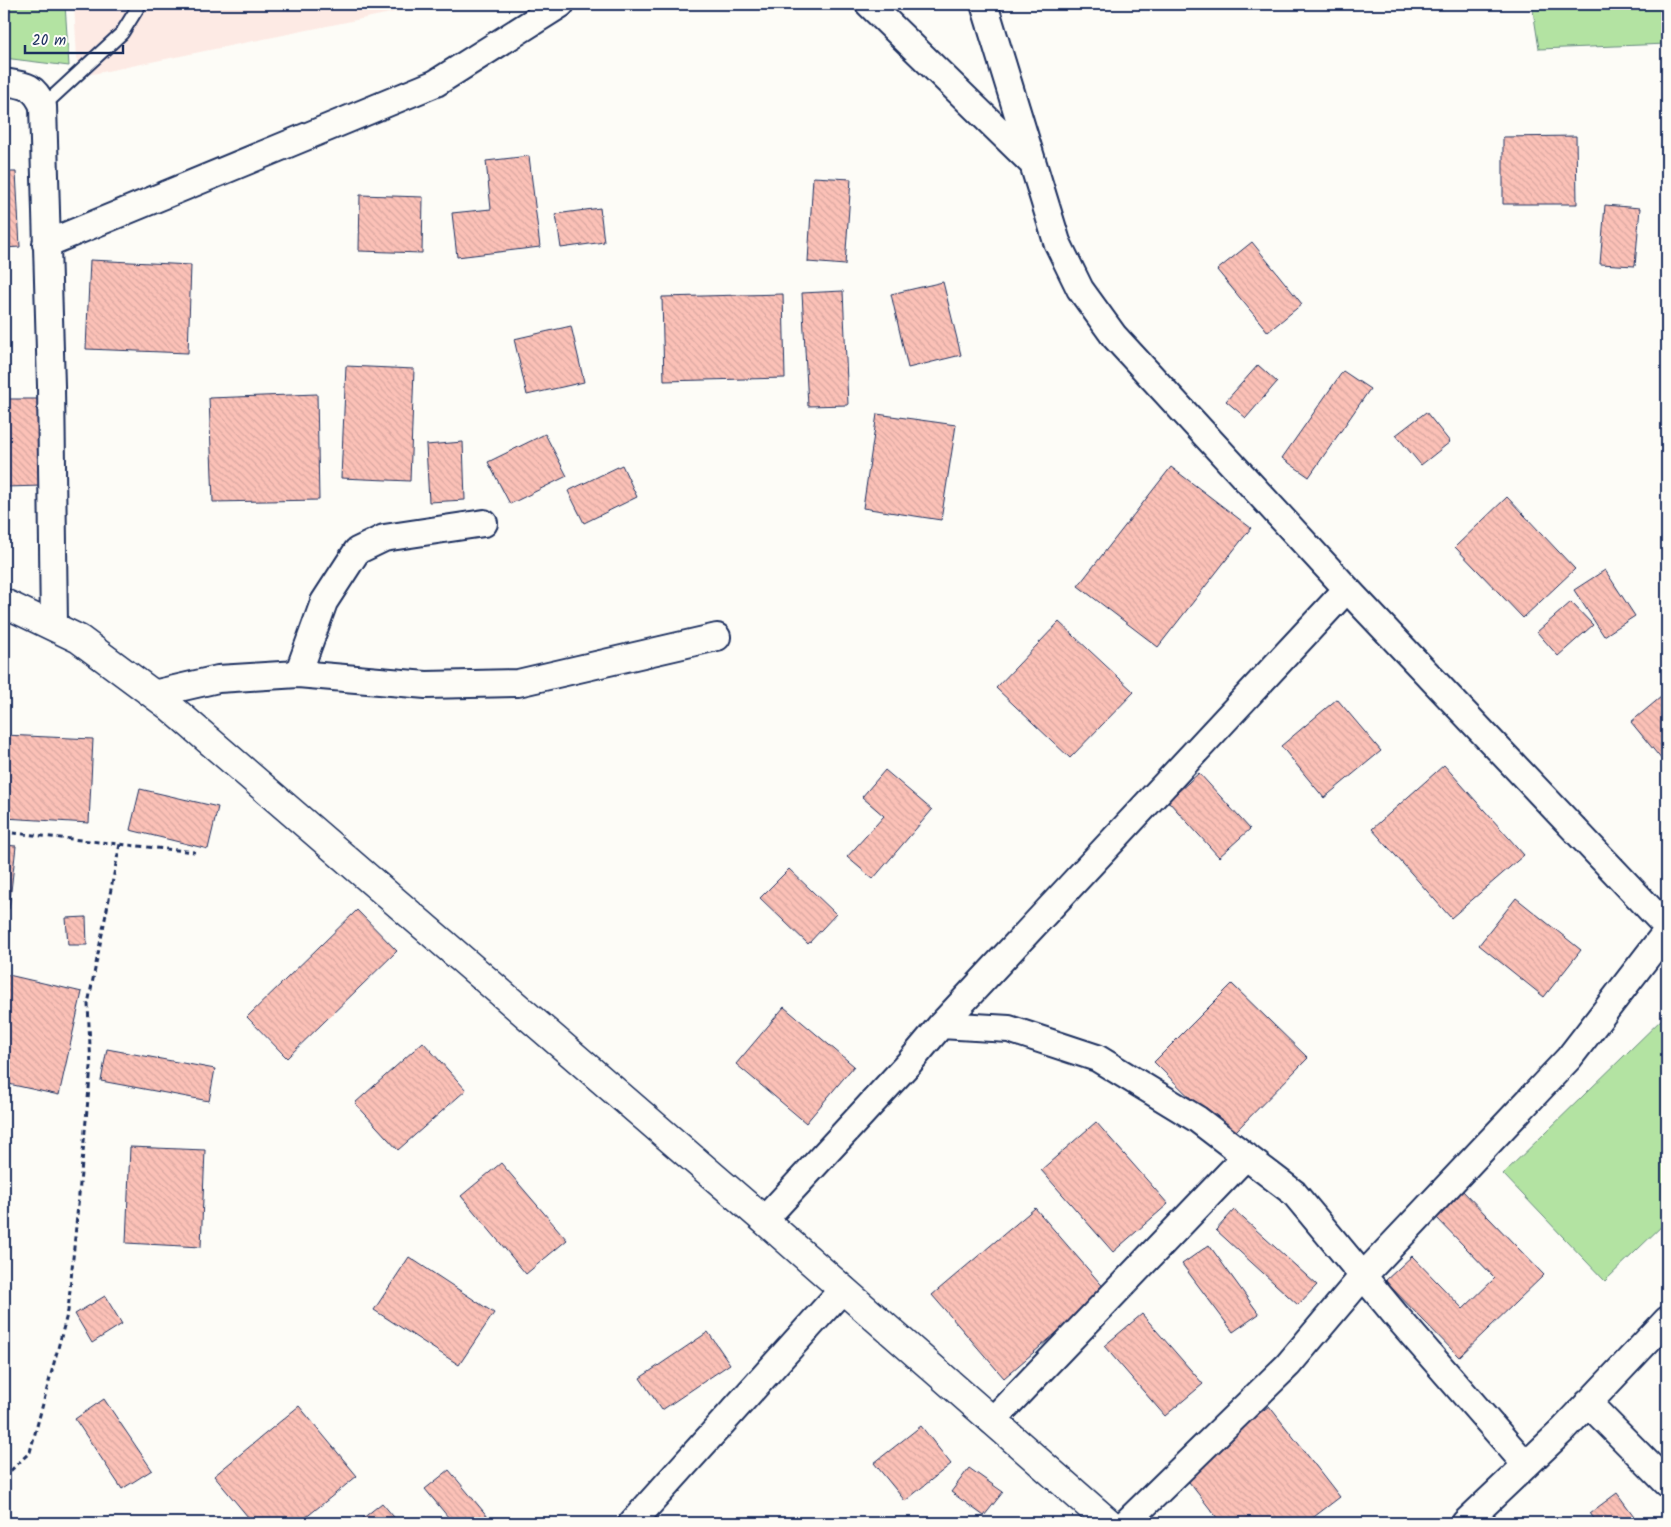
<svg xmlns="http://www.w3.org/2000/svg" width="1671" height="1527" viewBox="0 0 1671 1527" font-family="Kalam,sans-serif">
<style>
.built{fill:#fdeae4}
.pitch{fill:#b3e3a2;stroke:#678980}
.building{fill:url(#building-back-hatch);stroke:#1b2f5e}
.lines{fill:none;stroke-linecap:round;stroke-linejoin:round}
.lane-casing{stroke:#1b2f5e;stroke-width:16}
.street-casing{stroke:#1b2f5e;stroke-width:30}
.secondary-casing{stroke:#1b2f5e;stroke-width:31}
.path{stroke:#1b2f5e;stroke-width:3;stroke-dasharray:5 4;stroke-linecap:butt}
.lane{stroke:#fdfcf7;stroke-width:12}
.street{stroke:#fdfcf7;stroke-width:26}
.secondary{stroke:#fdfcf7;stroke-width:28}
</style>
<defs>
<pattern id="building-back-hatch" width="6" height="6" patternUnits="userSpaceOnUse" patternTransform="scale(1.25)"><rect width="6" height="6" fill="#fcc1b7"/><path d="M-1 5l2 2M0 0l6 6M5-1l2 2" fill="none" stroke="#d7a6a0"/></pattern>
</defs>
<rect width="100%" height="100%" fill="#fdfcf7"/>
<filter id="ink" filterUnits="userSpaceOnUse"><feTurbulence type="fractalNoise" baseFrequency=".02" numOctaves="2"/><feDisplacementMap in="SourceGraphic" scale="10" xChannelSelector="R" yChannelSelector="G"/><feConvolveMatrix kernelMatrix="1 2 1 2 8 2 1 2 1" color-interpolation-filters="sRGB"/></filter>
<g filter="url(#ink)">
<path class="built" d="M74,4H434L78,77Z"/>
<path class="pitch" d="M4,4H65L69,66L4,58Z
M1532,4H1667V44L1539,49Z
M1667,1014V1221L1605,1281L1503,1174Z"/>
<path class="building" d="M1576,136L1577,204H1503V137Z
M529,156L540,247L457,257L452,213L491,209L486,161Z
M4,172H16L20,247L4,248Z
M813,177L851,179L845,265L808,262Z
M360,195L423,197L422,253L359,251Z
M1605,205L1640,208L1635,266L1600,264Z
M600,208L604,242L561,248L556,214Z
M1252,242L1302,304L1268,332L1217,270Z
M90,260L191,265L188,353L86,349Z
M943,282L961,355L908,368L891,294Z
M843,291L848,405L808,406L802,293Z
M783,294L785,378L664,381L662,297Z
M571,326L584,382L527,395L514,339Z
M1258,365L1277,382L1246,418L1226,401Z
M346,366L414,369L410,481L341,478Z
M1343,371L1370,389L1309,477L1282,458Z
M317,394L319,500L213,502L209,398Z
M4,399H42L43,486L4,487Z
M1426,412L1450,442L1421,465L1396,435Z
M877,414L956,425L941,520L863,508Z
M545,434L567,476L510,504L488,462Z
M463,442L465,500L429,502L426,445Z
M622,465L637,497L584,523L568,491Z
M1171,467L1251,528L1158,647L1078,586Z
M1507,497L1575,569L1523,618L1455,547Z
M1605,570L1635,616L1604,636L1574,590Z
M1571,602L1593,625L1558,656L1537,632Z
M1059,622L1134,692L1070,758L996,688Z
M1667,692V766L1631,722Z
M1337,699L1381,751L1324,798L1281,746Z
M4,735L93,739L89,823L4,818Z
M1444,765L1524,855L1451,918L1372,829Z
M885,770L932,810L873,879L847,857L884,816L862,797Z
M1199,773L1250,829L1219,857L1168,801Z
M140,789L218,807L208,849L130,830Z
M4,845L16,846L9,909L4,908Z
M789,869L836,914L808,944L760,898Z
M1516,898L1581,950L1544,997L1479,945Z
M357,910L397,951L287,1058L247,1017Z
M86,917L87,945H68L66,918Z
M4,974L82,992L59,1095L4,1083Z
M1232,984L1308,1058L1230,1137L1154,1062Z
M784,1007L854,1066L806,1123L736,1064Z
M423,1042L466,1090L398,1150L355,1103Z
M107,1049L215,1069L209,1101L101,1081Z
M1096,1122L1168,1204L1113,1252L1041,1170Z
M130,1147L205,1150L201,1247L126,1243Z
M501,1163L567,1240L526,1274L461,1196Z
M1461,1189L1544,1275L1459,1357L1385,1281L1412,1256L1463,1309L1495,1278L1434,1215Z
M1035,1208L1106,1290L1004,1378L932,1295Z
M1234,1210L1317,1285L1298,1305L1216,1230Z
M1209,1245L1259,1314L1233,1332L1182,1264Z
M409,1257L494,1313L459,1365L374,1310Z
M105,1296L122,1324L92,1343L75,1314Z
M1142,1314L1203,1384L1165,1416L1104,1346Z
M708,1332L730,1364L662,1410L640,1378Z
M4,1371H7L4,1387Z
M104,1399L152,1470L122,1489L75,1419Z
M299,1406L357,1476L299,1523H253L214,1476Z
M1269,1406L1340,1497L1306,1523H1221L1182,1473Z
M921,1426L951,1464L905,1501L874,1463Z
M969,1468L1003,1492L984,1516L951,1492Z
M449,1470L493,1523H453L425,1489Z
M1617,1493L1639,1523H1597L1590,1513Z
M382,1503L399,1523H357Z"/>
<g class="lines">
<g class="lane-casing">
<path id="lane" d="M43,106L122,33L140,4"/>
</g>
<g class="street-casing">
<path id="street" d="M869,4L1031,162
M984,4L1057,242L1080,289L1114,336L1347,589L1667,927
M4,82C25,85 34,85 43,106L51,386L54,626
M46,244L436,83L561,4
M298,674L324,602L357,551L384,538L484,523
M153,694L218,679L298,674L426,685L518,683L717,637
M941,1025L1009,1029L1097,1058L1197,1119L1294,1193L1398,1318L1526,1465
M764,1220L909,1063L941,1025L1347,589
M1588,1403L1667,1483
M992,1421L1246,1156
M632,1523L843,1289
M1126,1523L1288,1365L1363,1276L1569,1058L1667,931
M1465,1523L1563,1430L1667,1320"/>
</g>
<g class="secondary-casing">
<path id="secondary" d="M4,603L79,639L169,706L764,1220L1109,1523"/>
</g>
<path class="path" d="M4,832L195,852
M4,1477L30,1452L68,1311L91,1067L88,1004L120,844"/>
<use href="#lane" class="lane"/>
<use href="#street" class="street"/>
<use href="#secondary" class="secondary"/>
</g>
</g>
<rect width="1671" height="1527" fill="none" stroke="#fdfcf7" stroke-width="20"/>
<rect x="10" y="10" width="1651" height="1507" fill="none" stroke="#1b2f5e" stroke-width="2" filter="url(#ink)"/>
<path d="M25 45v8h98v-8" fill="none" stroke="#1b2f5e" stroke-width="2.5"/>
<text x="32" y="45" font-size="15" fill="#1b2f5e" stroke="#fdfcf7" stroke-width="4" paint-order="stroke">20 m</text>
</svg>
